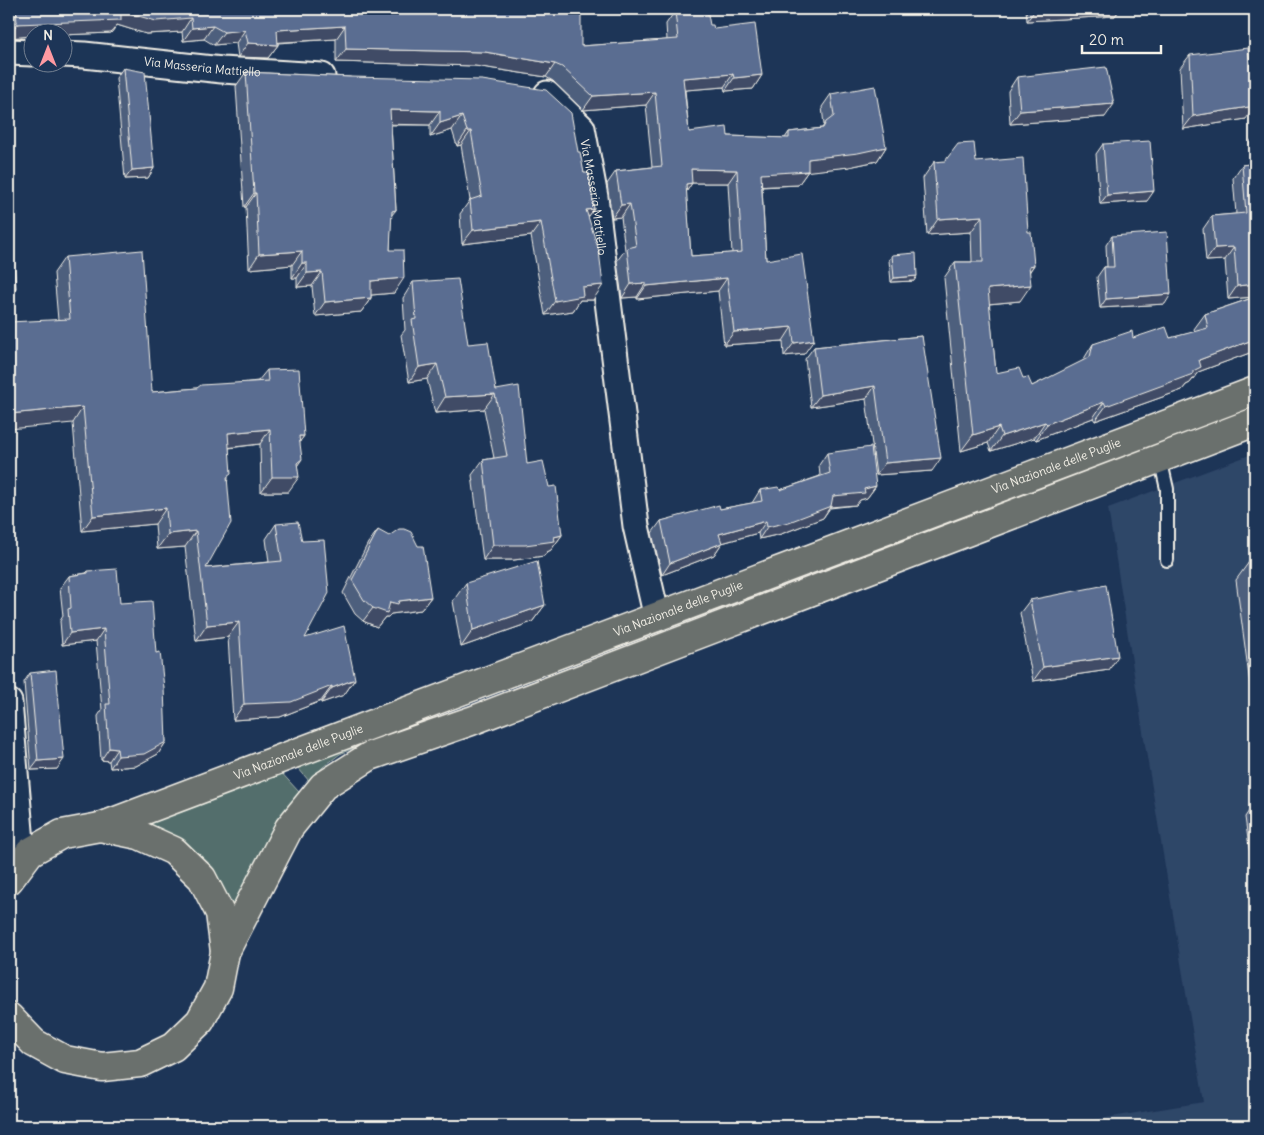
<svg xmlns="http://www.w3.org/2000/svg" width="1264" height="1135" viewBox="0 0 1264 1135" font-family="Delius,sans-serif">
<style>
.built{fill:#2f4668}
.green{fill:#526e6c;stroke:#a3b0aa}
.lines{fill:none;stroke-linecap:round;stroke-linejoin:round}
.lane-casing{stroke:#f4f1e8;stroke-width:16}
.street-casing{stroke:#f4f1e8;stroke-width:29}
.primary-casing{stroke:#f4f1e8;stroke-width:31}
.lane{stroke:#1d3557;stroke-width:12}
.street{stroke:#1d3557;stroke-width:25}
.primary{stroke:#6b706d;stroke-width:28}
.wall{fill:#4d5e7d;stroke:#f4f1e8;fill-rule:evenodd}
.shaded-wall{fill:#3f4c66;stroke:#f4f1e8}
.building{fill:#5a6d91;stroke:#f4f1e8;fill-rule:evenodd}
.labels{text-anchor:middle;stroke-width:4;stroke-linejoin:round;paint-order:stroke}
.street-label{font-size:12px;fill:#f4f1e8;stroke:#1d3557}
</style>
<rect width="100%" height="100%" fill="#1d3557"/>
<filter id="ink" filterUnits="userSpaceOnUse"><feTurbulence type="fractalNoise" baseFrequency=".02" numOctaves="2"/><feDisplacementMap in="SourceGraphic" scale="10" xChannelSelector="R" yChannelSelector="G"/><feConvolveMatrix kernelMatrix="1 2 1 2 8 2 1 2 1" color-interpolation-filters="sRGB"/></filter>
<g filter="url(#ink)">
<path class="built" d="M1255,453V1126H1056L1204,1102L1146,751L1108,508Z"/>
<path class="green" d="M764,586L766,592L376,738L340,754L323,767L309,781L293,762Z
M278,769L299,792L281,819L236,915L145,824Z"/>
<g class="lines">
<g class="lane-casing">
<path id="lane" d="M1160,458L1167,489V560"/>
</g>
<g class="street-casing">
<g id="street">
<path d="M9,52L32,53"/>
<path id="s1" d="M62,54L84,55L222,70L322,76"/>
<path id="s2" d="M547,94L582,128L595,197L636,526L657,618"/>
<path d="M9,702L22,854"/>
</g>
</g>
<g class="primary-casing">
<g id="primary">
<path id="s3" d="M100,827L1255,391"/>
<path d="M9,880L30,852L62,834L100,827L139,835L174,851L202,878L220,913L225,952L218,988L200,1021L173,1047L140,1063L102,1067L65,1060L34,1043L9,1017"/>
<path d="M225,952L289,828L323,786L370,756L471,721L1255,422"/>
</g>
</g>
<use href="#lane" class="lane"/>
<use href="#street" class="street"/>
<use href="#primary" class="primary"/>
</g>
<path class="wall" d="M9,9H558V11L581,46L667,40L666,24L675,11L710,25L762,75L753,89L725,91L724,87L685,90L689,132L728,136L785,138L789,132L822,128L824,125L822,107L831,94L886,147L877,161L849,167L808,171L798,185L762,187L766,260L804,354L784,356L783,341L724,345L718,291L637,299V297L622,298L617,261L625,250L621,217L612,218L607,184L616,171L652,167L646,105L583,110L553,81L546,77L475,66L336,62V39L278,43V45L268,58L238,57L236,43L214,45L204,39L183,41L182,32L146,34L117,25L111,33L62,35V32H32V36L9,38ZM692,183H728L732,253L691,256L686,192Z
M1026,9H1120L1115,16L1027,21Z
M1190,55L1246,119L1183,129L1180,68Z
M123,68L154,168L148,178L125,179L116,78Z
M246,72L350,77L578,152L594,209L588,217L593,300H580L573,311L545,315L531,236L462,244L460,214L470,200L461,145L457,146L452,130L430,137V125H391L396,210L391,216L390,250L394,293L371,295V298L361,312L315,316L312,286L297,287V278H292V265L249,269L246,207H244L236,86Z
M1017,77L1105,117L1010,124L1008,91Z
M1255,135V351L1198,372L1190,383L1186,385L1182,390L1095,421L1093,418L1036,440L1034,438L991,451L988,443L961,451L944,278L955,262H972L971,232L927,235L923,178L934,162H976L1028,232L1034,265L1030,271L1020,301L989,304L996,373L1023,378L1032,386L1082,362L1093,344L1133,338H1170L1195,332L1194,329L1205,314L1255,297L1228,299L1225,260L1206,261L1203,229L1212,216L1236,214L1233,178L1242,165L1252,164L1250,142Z
M1103,144L1147,201L1100,204L1096,154Z
M1112,236L1165,304L1100,308L1097,277L1104,267H1107L1106,245Z
M892,255L914,281L891,282L889,260Z
M65,257L152,392L197,388L258,381L267,370L304,436L300,441L297,466L288,492H261L260,444L229,448L228,479L206,568L269,562L266,539L276,524L305,638L355,679L344,695L321,703V701L280,717L233,720L228,637L196,641L185,547L157,549L155,524L82,531L73,423L58,320L54,273Z
M413,282L468,344L496,390L527,464L549,487L562,535L551,550L547,552L544,556L514,560H483L472,475L483,460L494,458L484,409L435,413L427,379L409,382L401,335L405,330L403,298Z
M922,336L932,471L876,475L866,399L811,407L805,359L814,347Z
M827,453L876,486L867,498L860,500L856,505L830,508L823,518L781,534L759,539L758,533L722,543L714,555L662,575L652,533L661,521L720,509L752,503L760,490H780L820,476L819,465Z
M378,530L431,597L421,610L391,614L388,617H385L377,627L363,621L355,614L343,593L368,543Z
M1249,562H1255V721L1236,580Z
M88,571L120,603L156,653L166,742L158,754L136,766L110,768L109,761L101,760L98,716L102,710L96,641L62,645L60,621L63,616L60,588L69,576L86,573Z
M466,583L545,605L532,622L461,647L453,601Z
M1030,600L1109,670L1033,681L1020,613Z
M30,673L57,769L31,770L24,682Z
M1255,802V892L1245,817Z"/>
<path class="shaded-wall" d="M1036,9H1120L1115,16L1027,21Z
M1179,9H1232L1231,10Z
M121,11L191,18L182,32L146,34L117,25L111,33L62,35V32H32V36L9,38L17,24Z
M213,26L204,39L183,41L192,28Z
M345,26L336,39L268,43L277,30Z
M245,30L236,43L214,45L224,32Z
M248,43L278,45L268,58L238,57Z
M346,49L485,52L555,64L546,77L475,66L336,62Z
M733,74L724,87L674,91L683,78Z
M762,75L753,89L725,91L734,78Z
M655,92L646,105L583,110L593,96Z
M1114,104L1105,117L1010,124L1020,111Z
M1255,106L1246,119L1183,129L1193,116Z
M390,110L440,111L430,125L380,124Z
M462,116L452,130L430,137L440,123Z
M467,131H471L461,145L457,146Z
M886,147L877,161L849,167L803,172L808,171L798,185L752,187L761,174L808,159Z
M154,168L148,178L125,179L132,170Z
M691,169L737,170L728,183H682Z
M692,183L683,197L686,184Z
M1154,191L1147,201L1100,204L1107,195Z
M254,193H256L246,207H244Z
M630,204L621,217L612,218L621,205Z
M594,209L584,223L586,210Z
M982,216L971,232L927,235L938,219Z
M541,222L531,236L462,244L473,230Z
M1234,247L1225,260L1206,261L1215,248Z
M302,251L292,265L249,269L259,254Z
M302,263H307L297,278H292Z
M1034,265L1023,281L1029,266Z
M322,272L312,286L297,287L307,273Z
M917,276L914,281L891,282L894,278Z
M404,278L394,293L361,296L371,281Z
M727,278L718,291L637,299L646,286Z
M646,283L637,297L622,298L631,284Z
M1255,284V297L1228,299L1237,286Z
M603,285L593,300H580L573,311L545,315L555,301L582,287Z
M1031,285L1020,301L977,305L988,289Z
M16,288L10,298H9V289Z
M1171,294L1165,304L1100,308L1106,299Z
M371,298L361,312L315,316L325,302Z
M792,327L783,341L724,345L734,332Z
M1255,339V351L1198,372L1190,383L1186,385L1182,390L1095,421L1106,406L1199,360Z
M814,340L804,354L784,356L794,343Z
M437,364L427,379L409,382L419,367Z
M875,386L866,399L811,407L820,395Z
M495,394L484,409L435,413L445,397Z
M1104,402L1093,418L1036,440L1047,424Z
M83,407L73,423L9,429V414Z
M1045,422L1034,438L991,451L1002,436Z
M999,427L988,443L961,451L973,435Z
M270,429L260,444L217,449L228,433Z
M299,436H304L293,451Z
M941,458L932,471L876,475L885,463Z
M302,459L291,475L299,477L288,492H261L272,477Z
M876,486L867,498L860,500L856,505L830,507L823,518L781,534L759,539L767,527L833,496L864,489Z
M166,508L155,524L82,531L93,516Z
M766,521L758,533L711,546L719,534Z
M196,531L185,547L157,549L168,534Z
M562,535L551,550L547,552L544,556L514,560H483L493,545L554,537Z
M722,543L714,555L662,575L670,563Z
M431,597L421,610L391,614L388,617H385L377,627L363,621L373,608L399,601Z
M545,605L532,622L461,647L473,630Z
M239,622L228,637L196,641L207,625Z
M104,629L96,641L62,645L70,633Z
M1118,656L1109,670L1033,681L1043,667Z
M355,679L344,695L321,703L332,688Z
M332,686L321,701L280,717L233,720L244,704Z
M166,742L158,754L136,766L110,768L118,756Z
M109,748L117,749L109,761L101,760Z
M64,759L57,769L31,770L38,761Z"/>
<path class="building" d="M16,9H558V11L574,9H581V46L678,39L675,11L696,9H707L710,25H713L714,29L755,24L762,75L734,78L733,74L683,78L689,132L727,127L728,136L789,138V132L823,128L826,122L834,116L831,94L875,86L886,147L858,153L808,159V171L761,174L766,260L802,254L814,340L794,343L792,327L734,332L727,278L646,286V283L631,284L627,248L636,246L630,204L621,205L616,171L662,166L655,92L593,96L562,67L555,64L485,52L346,49L345,26L277,30L278,45L248,43L245,30L224,32L213,26L192,28L191,18L156,21L121,11V20L17,24ZM691,169L737,170L742,252L691,256L686,184L692,183Z
M1248,48L1255,106L1193,116L1190,55Z
M1106,67L1114,104L1020,111L1017,77Z
M123,68L145,72L154,168L132,170Z
M246,72L350,77L482,80L546,90L571,113L578,152H580L584,173H589L594,209L586,210L599,251L603,285L582,287L583,296L555,301L541,222L473,230L470,200L482,196L471,131H467L462,116L440,123V111L390,110L396,210L392,211L390,250H403L404,278L371,281V298L325,302L322,272L307,273V263H302V251L259,254L256,193H254Z
M1150,141L1154,191L1107,195L1103,144Z
M974,143L976,162L1023,158L1028,232H1031L1034,265L1029,266L1031,285L988,289L996,373L1019,368L1023,378L1028,377L1032,386L1090,357L1093,344L1132,331L1133,338L1166,327L1170,338L1208,328L1205,314L1255,297V339L1199,360L1201,367L1193,371V374L1106,406L1104,402L1047,424L1045,422L1002,436L999,427L973,435L955,262H983L982,216L938,219L934,162L945,161L958,144Z
M1255,163V284L1237,286L1234,247L1215,248L1212,216L1246,213L1242,165Z
M9,202L16,288L9,289Z
M1167,232L1171,294L1106,299L1104,267H1114L1112,236Z
M142,250L152,392L197,388L201,385L268,381L267,370L299,369L304,436H299L302,459L297,463L299,477H272L270,429L228,433L231,474L227,477L231,523L206,568L282,561L276,524L298,522L302,541L324,540L329,593L305,638L344,626L355,679L332,688V686L291,702L244,704L239,622L207,625L196,531L168,534L166,508L93,516L83,407L9,414V322L70,319L65,257Z
M916,253L917,276L894,278L892,255Z
M458,279L468,344L488,342L496,390L519,386L527,464L543,461L549,487L556,486L562,535L554,537L555,541L525,545H493L483,460L507,456L495,394L445,397L437,364L419,367L412,320L416,319L413,282Z
M922,336L941,458L885,463L875,386L820,395L814,347Z
M871,447L876,486L864,489L865,493L833,496L831,506L789,522L767,527L766,521L719,534L722,543L670,563L661,521L719,505L720,509L762,501L760,490L778,487L780,490L830,473L827,453Z
M399,529H404L411,532L418,546H423L431,597L399,601L398,604L390,602L387,613L373,608L364,600L352,580L378,530L389,536Z
M537,561L545,605L473,630L466,583Z
M1249,562H1255V611Z
M117,569L120,603L152,601L156,653L160,652L164,688L166,742L144,754L118,756L117,749L109,748L106,704H110L104,629L70,633L68,609L71,608L69,576L88,573V571Z
M1106,585L1118,656L1043,667L1030,600Z
M56,670L64,759L38,761L30,673Z"/>
</g>
<g class="labels">
<g class="street-label">
<text dy="4" stroke="none"><textPath href="#s1" startOffset="141">Via Masseria Mattiello</textPath></text>
<text dy="4" stroke="none"><textPath href="#s2" startOffset="119">Via Masseria Mattiello</textPath></text>
<text dy="4" stroke="none"><textPath href="#s3" startOffset="1022">Via Nazionale delle Puglie</textPath></text>
<text dy="4" stroke="none"><textPath href="#s3" startOffset="618">Via Nazionale delle Puglie</textPath></text>
<text dy="4" stroke="none"><textPath href="#s3" startOffset="212">Via Nazionale delle Puglie</textPath></text>
</g>
</g>
<rect width="1264" height="1135" fill="none" stroke="#1d3557" stroke-width="30"/>
<rect x="15" y="15" width="1234" height="1105" fill="none" stroke="#f4f1e8" stroke-width="2" filter="url(#ink)"/>
<g transform="translate(48 48)"><circle r="24" fill="#1d3557" stroke="#738091"/>
<path d="M0-4L9 19L0 12L-9 19Z" fill="#ff9aa2"/>
<text y="-8" font-size="14" font-weight="bold" text-anchor="middle" fill="#f4f1e8">N</text>
</g>
<path d="M1082 45v8h79v-8" fill="none" stroke="#f4f1e8" stroke-width="2.5"/>
<text x="1089" y="45" font-size="15" fill="#f4f1e8" stroke="#1d3557" stroke-width="4" paint-order="stroke">20 m</text>
</svg>
